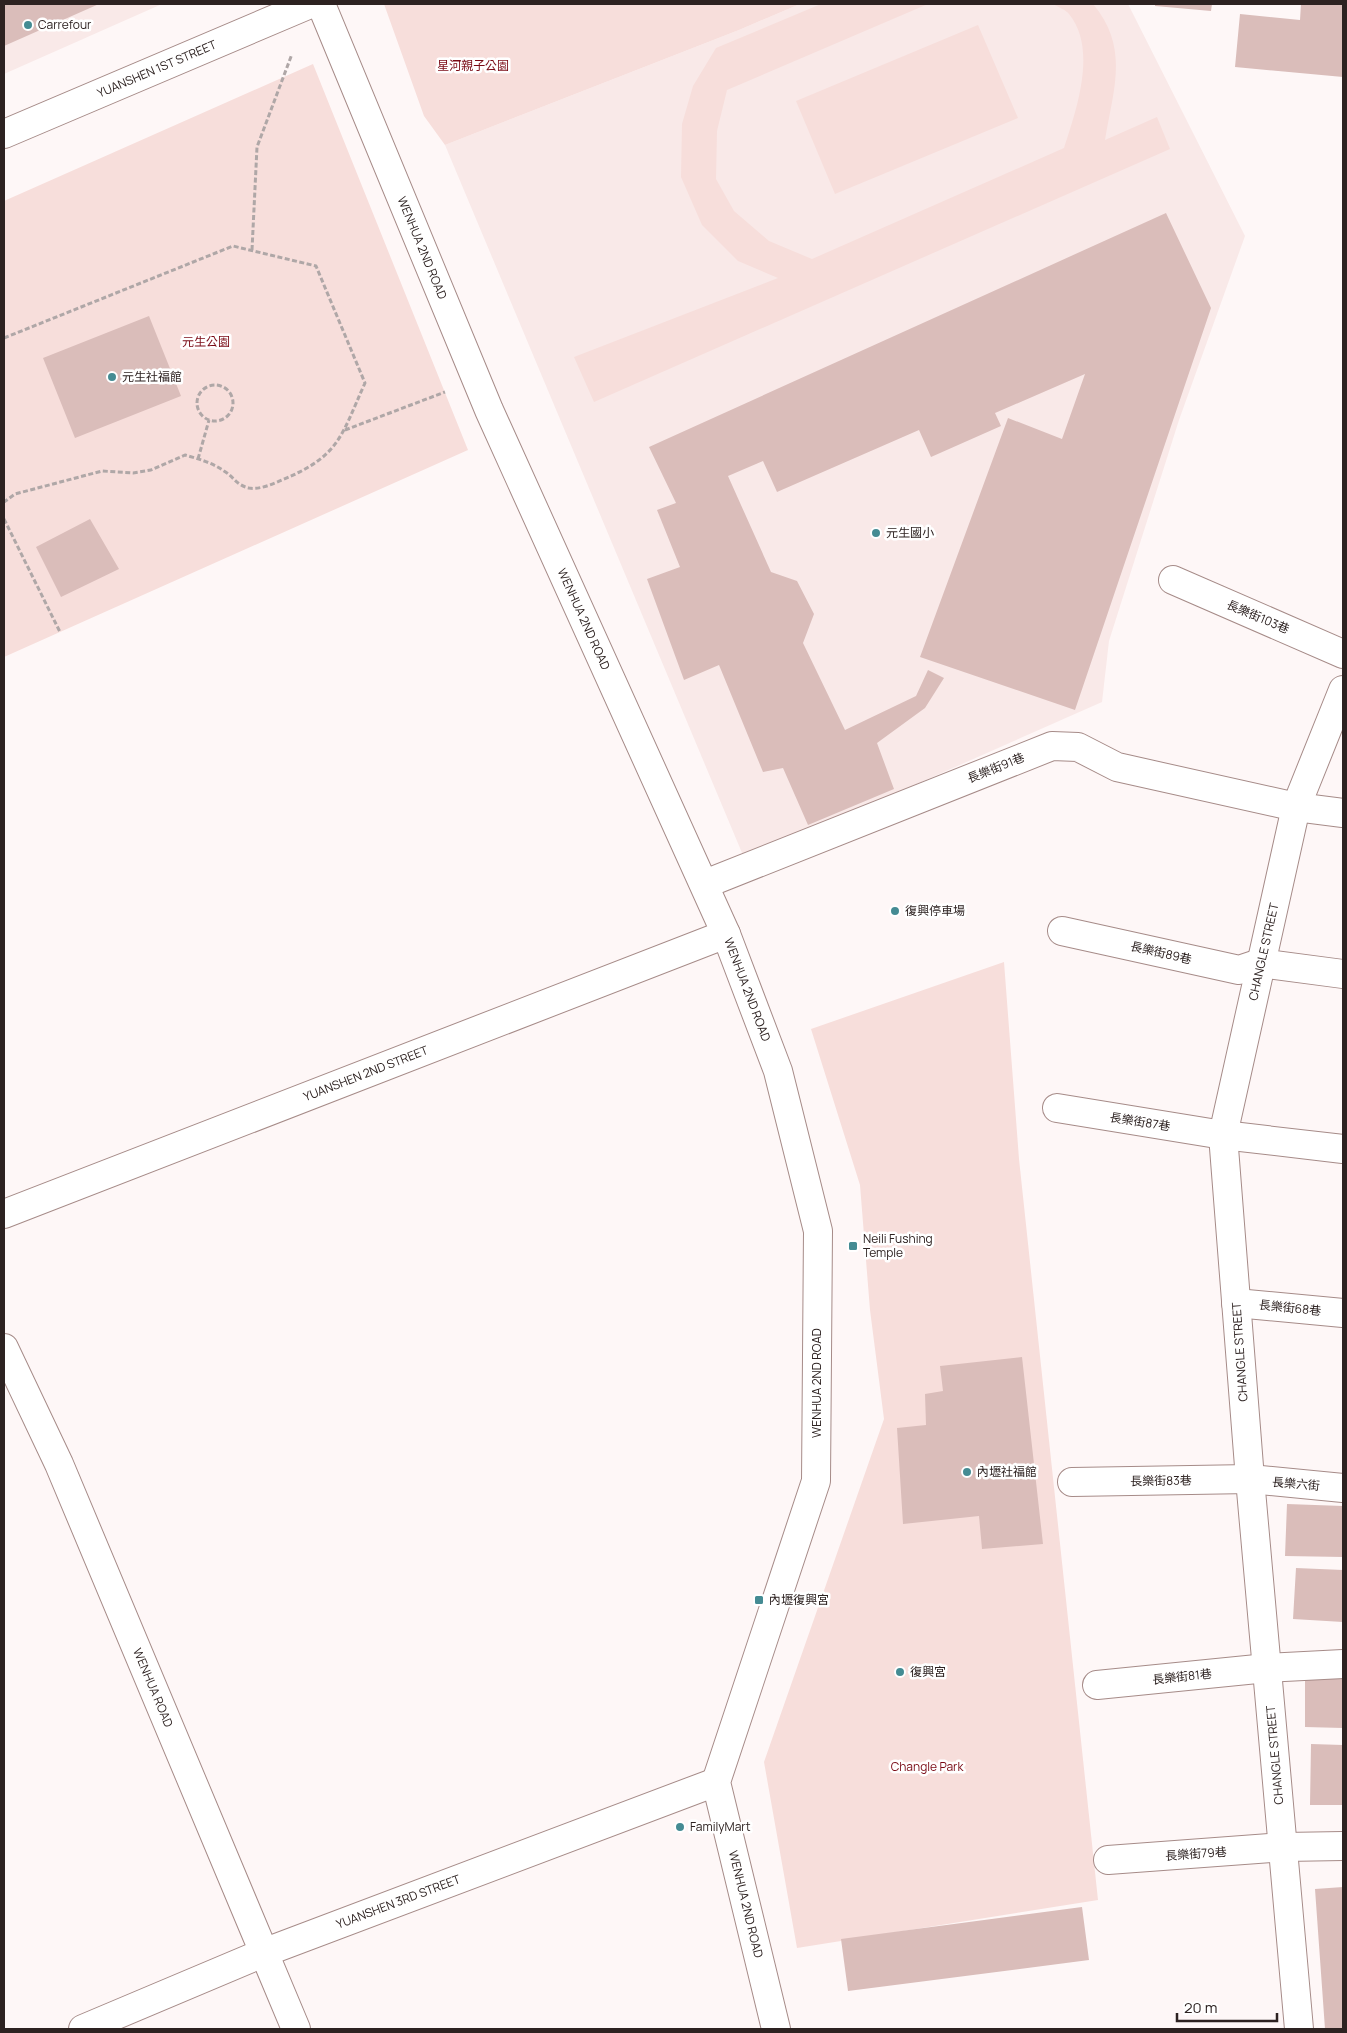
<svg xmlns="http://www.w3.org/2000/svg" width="1347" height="2033" viewBox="0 0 1347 2033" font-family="Manrope,'Noto Sans TC',sans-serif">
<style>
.built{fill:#f9e9e8}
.green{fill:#f7dedb}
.building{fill:#dabdba}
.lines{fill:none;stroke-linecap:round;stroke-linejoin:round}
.minor-casing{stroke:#a68b88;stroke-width:30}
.path{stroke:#afa7a7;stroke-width:3;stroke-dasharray:5 2.5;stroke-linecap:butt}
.minor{stroke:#fff;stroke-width:28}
.poi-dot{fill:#448b93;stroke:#fff;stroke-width:2}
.labels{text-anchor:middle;stroke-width:5;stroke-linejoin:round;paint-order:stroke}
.poi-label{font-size:12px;fill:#2d2221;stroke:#fff;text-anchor:start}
.park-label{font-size:12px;fill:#790914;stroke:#fff}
.street-label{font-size:12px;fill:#2d2221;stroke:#fff}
</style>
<rect width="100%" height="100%" fill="#fef7f7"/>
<path class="built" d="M4,4H162L4,74Z
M800,4H1128L1245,236L1179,420L1109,641L1102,702L745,860L445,145L739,30Z"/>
<path class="green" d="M384,4H800L739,30L445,145L424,116Z
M821,4H928L727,90L717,131L716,179L734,211L769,241L812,259L1064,148C1076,111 1098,49 1069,14C1066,10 1058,7 1053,4H1093C1130,48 1113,90 1105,140L1157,117L1170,149L594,402L574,357L778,278L738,261L702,225L681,177L682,124L693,86L716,48Z
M978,25L1018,118L835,194L796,101Z
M313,64L468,450L4,657V201Z
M1004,962L1019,1159L1098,1900L797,1948L764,1762L884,1419L870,1310L860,1185L811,1029Z"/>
<path class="building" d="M4,4H99L4,46Z
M1155,4H1212L1211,11L1155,6Z
M1301,4H1343V77L1235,67L1240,14L1300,20Z
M1166,213L1211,308L1075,710L920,657L1008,418L1062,439L1085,374L995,413L1001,426L931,457L919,430L777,492L763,461L728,476L771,572L797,581L814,614L803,643L845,730L916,696L928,670L944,678L925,708L877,743L894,789L808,825L783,768L763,772L719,665L684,680L647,579L680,567L657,510L676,503L649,447Z
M149,316L181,396L75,438L43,358Z
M90,519L119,569L61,597L36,547Z
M1022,1357L1043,1544L982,1549L979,1516L903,1524L897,1428L926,1425L925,1394L943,1391L940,1366Z
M1287,1504L1343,1506V1557L1285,1556Z
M1296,1568L1343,1570V1622L1293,1619Z
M1305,1677L1343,1678V1728L1305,1727Z
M1311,1744L1343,1745V1805H1310Z
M1343,1887V2029H1325L1315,1889Z
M1082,1907L1089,1960L848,1991L841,1939Z"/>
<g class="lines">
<g class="minor-casing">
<g id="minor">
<path id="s1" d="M321,4L489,410L726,934L778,1071L818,1231L816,1481L716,1782L776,2029"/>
<path id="s2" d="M4,134L310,4"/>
<path d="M1173,580L1343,654"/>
<path d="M705,884L1052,746L1078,747L1117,767L1296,807L1343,813"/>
<path d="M1062,931L1239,970L1260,963L1343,974"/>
<path d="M1057,1108L1223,1135L1343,1149"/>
<path id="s3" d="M4,1214L726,934"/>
<path d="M1236,1303L1343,1313"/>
<path id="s4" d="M4,1348L59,1464L296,2029"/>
<path d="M1072,1482L1250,1479L1343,1488"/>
<path d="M1097,1685L1267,1668L1343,1664"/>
<path d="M1108,1860L1284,1847L1343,1846"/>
<path id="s5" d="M83,2029L263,1953L716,1782"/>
<path id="s6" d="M1299,2029L1250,1479L1223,1135L1296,807L1343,690"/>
</g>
</g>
<path class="path" d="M252,250L257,147L292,54
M4,338L233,246L316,266L365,383C341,436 340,456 282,480C273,484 259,490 249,488C236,485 234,477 224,471C213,463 199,459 185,455L151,470L133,473L102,471L15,494L4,502
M197 403a18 18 0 1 1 36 0a18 18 0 1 1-36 0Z
M345,430L445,392
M198,459L209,420
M4,519L60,632"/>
<use href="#minor" class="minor"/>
</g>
<g class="poi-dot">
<circle cx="28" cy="25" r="5"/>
<circle cx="112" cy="377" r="5"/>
<circle cx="876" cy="533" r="5"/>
<circle cx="895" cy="911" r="5"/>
<rect x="848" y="1241" width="10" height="10" rx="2.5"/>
<circle cx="967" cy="1472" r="5"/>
<rect x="754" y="1595" width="10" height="10" rx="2.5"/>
<circle cx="900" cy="1672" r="5"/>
<circle cx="680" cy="1827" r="5"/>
</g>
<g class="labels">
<g class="poi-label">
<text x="38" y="29">Carrefour</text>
<text x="122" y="381">元生社福館</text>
<text x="886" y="537">元生國小</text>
<text x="905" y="915">復興停車場</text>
<text x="863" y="1243">Neili Fushing<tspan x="863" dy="14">Temple</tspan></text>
<text x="977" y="1476">內壢社福館</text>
<text x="769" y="1604">內壢復興宮</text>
<text x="910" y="1676">復興宮</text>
<text x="690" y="1831">FamilyMart</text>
</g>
<g class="park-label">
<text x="473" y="70">星河親子公園</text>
<text x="206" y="346">元生公園</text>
<text x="927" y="1771">Changle Park</text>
</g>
<g class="street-label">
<text dy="4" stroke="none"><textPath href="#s2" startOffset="166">YUANSHEN 1ST STREET</textPath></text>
<text dy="4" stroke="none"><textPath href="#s1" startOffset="264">WENHUA 2ND ROAD</textPath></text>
<text transform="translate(1258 617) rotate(23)" y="4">長樂街103巷</text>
<text dy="4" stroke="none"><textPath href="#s1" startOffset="669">WENHUA 2ND ROAD</textPath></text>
<text transform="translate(996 768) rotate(-22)" y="4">長樂街91巷</text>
<text dy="4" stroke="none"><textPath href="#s6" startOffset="1085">CHANGLE STREET</textPath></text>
<text transform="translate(1161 953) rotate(13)" y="4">長樂街89巷</text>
<text dy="4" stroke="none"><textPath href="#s1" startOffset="1074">WENHUA 2ND ROAD</textPath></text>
<text dy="4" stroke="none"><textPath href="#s3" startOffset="388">YUANSHEN 2ND STREET</textPath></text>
<text transform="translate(1140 1122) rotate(9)" y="4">長樂街87巷</text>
<text transform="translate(1290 1308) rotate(6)" y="4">長樂街68巷</text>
<text transform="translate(1240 1352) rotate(-94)" y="4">CHANGLE STREET</text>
<text transform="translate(817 1383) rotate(-90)" y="4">WENHUA 2ND ROAD</text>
<text transform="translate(1161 1481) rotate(-1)" y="4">長樂街83巷</text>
<text transform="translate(1296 1484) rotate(5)" y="4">長樂六街</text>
<text transform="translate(1182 1677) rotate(-6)" y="4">長樂街81巷</text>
<text dy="4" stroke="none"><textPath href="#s4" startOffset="371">WENHUA ROAD</textPath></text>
<text transform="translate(1275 1755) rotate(-95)" y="4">CHANGLE STREET</text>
<text transform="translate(1196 1854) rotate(-4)" y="4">長樂街79巷</text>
<text dy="4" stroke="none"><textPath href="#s5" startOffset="340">YUANSHEN 3RD STREET</textPath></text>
<text dy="4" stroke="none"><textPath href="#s1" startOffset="2019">WENHUA 2ND ROAD</textPath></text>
</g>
</g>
<rect width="1347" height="2033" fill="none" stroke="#2d2221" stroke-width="10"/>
<path d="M1177 2013v8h100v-8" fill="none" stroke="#2d2221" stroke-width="2.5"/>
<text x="1184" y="2013" font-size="15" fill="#2d2221" stroke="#ffffff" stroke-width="4" paint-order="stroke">20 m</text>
</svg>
